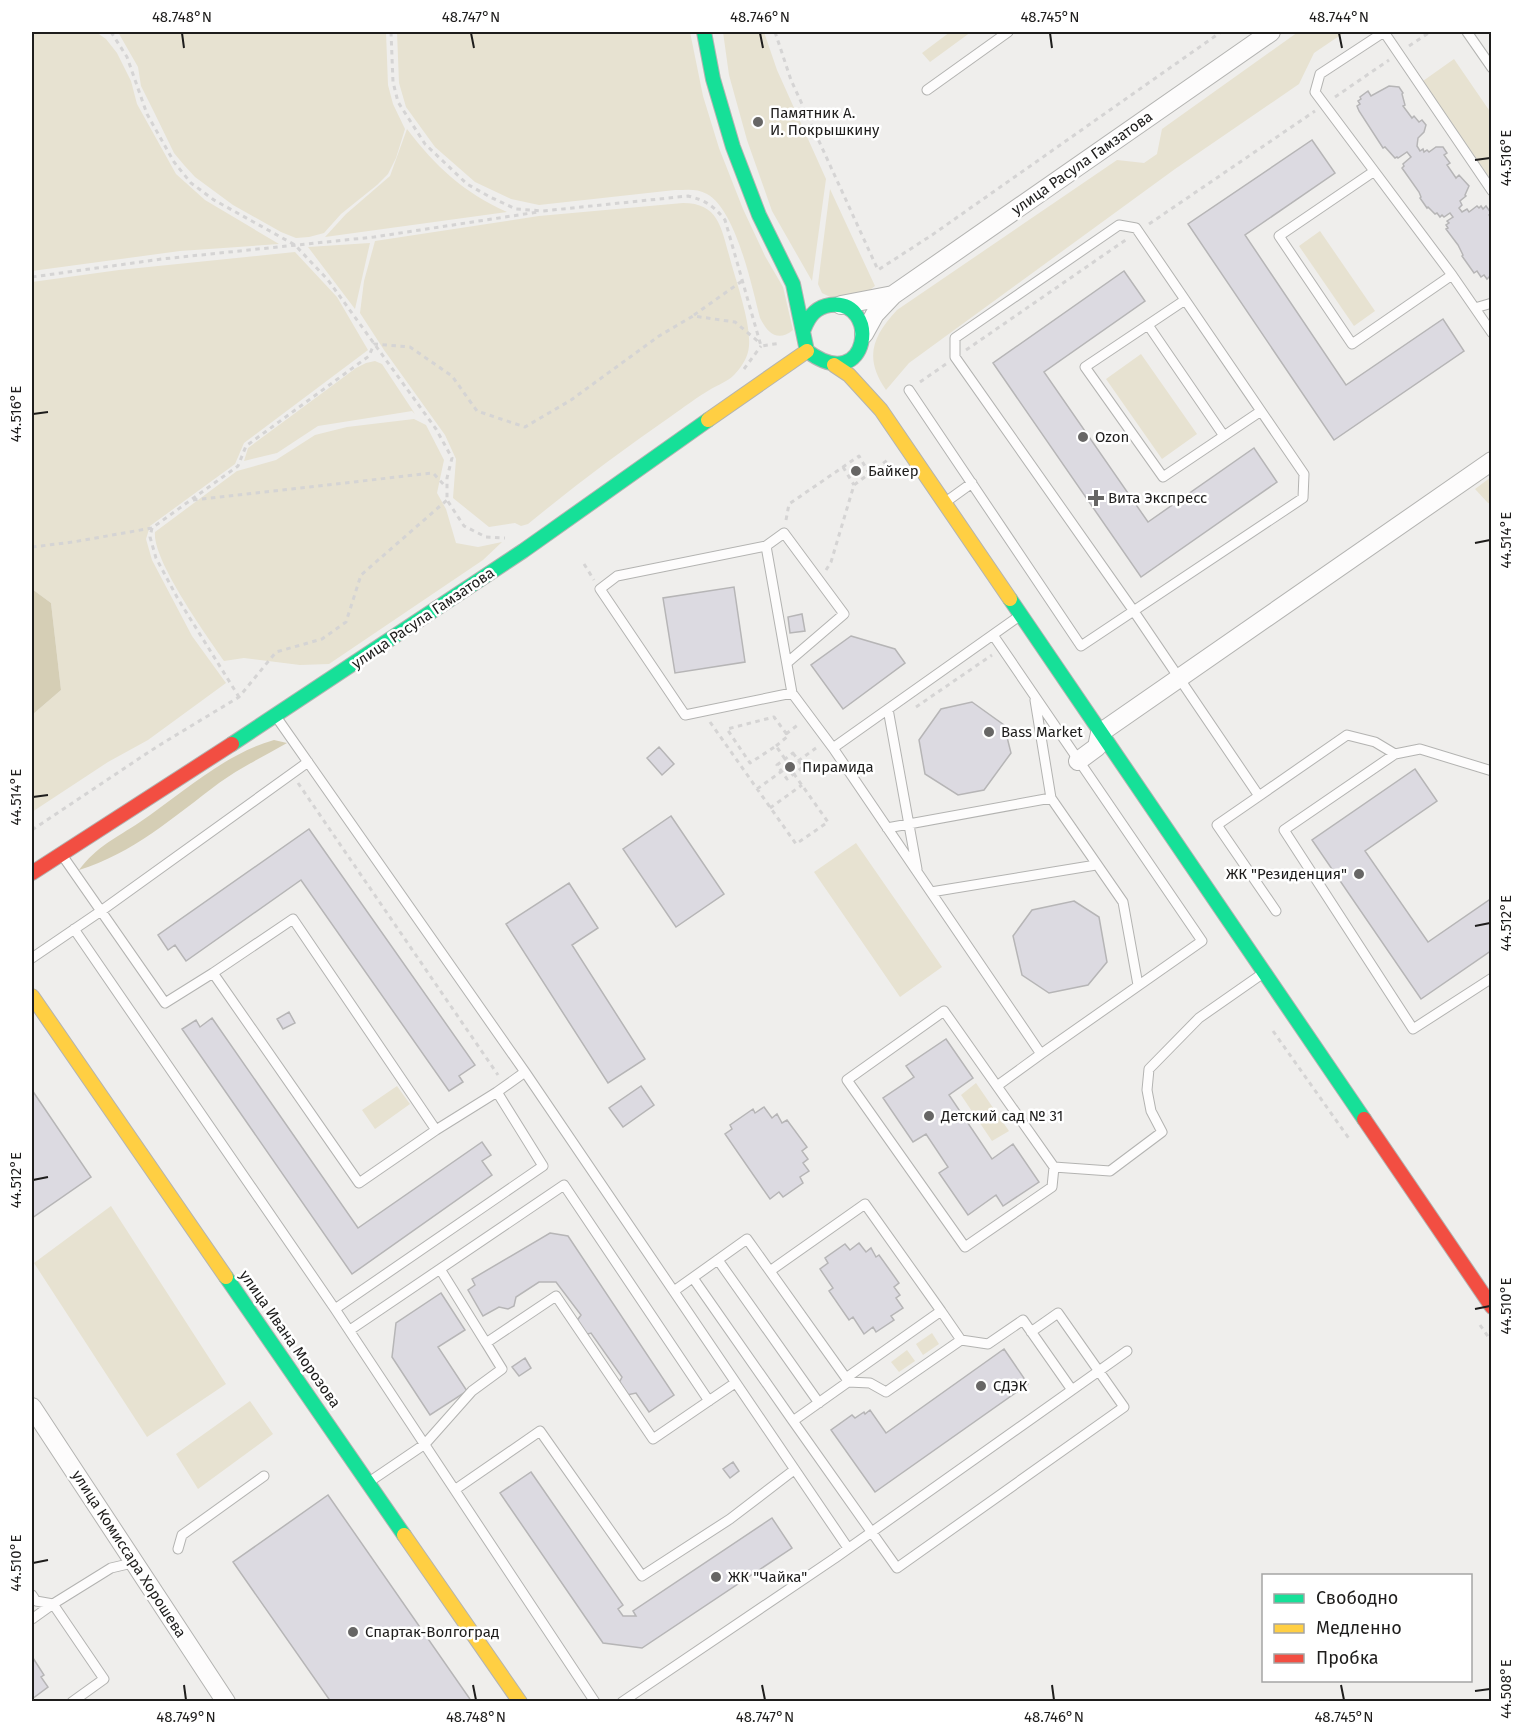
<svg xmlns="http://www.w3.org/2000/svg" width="1523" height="1733" viewBox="0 0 1523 1733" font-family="'Fira Sans',sans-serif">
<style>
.green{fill:#e7e2d1}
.forest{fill:#d5ceb5}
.building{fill:#dcdae1;stroke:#b6b5b6;stroke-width:1.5}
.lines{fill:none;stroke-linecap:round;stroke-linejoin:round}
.lane-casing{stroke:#b3b3b1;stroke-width:11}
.street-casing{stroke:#b3b3b1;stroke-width:20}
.fast-casing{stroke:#b3b3b1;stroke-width:16}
.slow-casing{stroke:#b3b3b1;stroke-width:16}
.jam-casing{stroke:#b3b3b1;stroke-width:16}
.path{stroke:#d5d4d4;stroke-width:3;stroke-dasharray:4.5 4.5;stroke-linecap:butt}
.lane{stroke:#fdfcfc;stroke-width:9}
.street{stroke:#fdfcfc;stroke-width:18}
.fast{stroke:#16e098;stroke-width:14}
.slow{stroke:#ffcf43;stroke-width:14}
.jam{stroke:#f24e42;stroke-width:14}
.ticks{fill:none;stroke:#1e1d1c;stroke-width:2}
.poi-dot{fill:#676665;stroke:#fff;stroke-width:2}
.labels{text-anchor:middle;stroke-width:5;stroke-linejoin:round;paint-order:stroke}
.poi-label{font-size:15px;fill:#1e1d1c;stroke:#fff;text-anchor:start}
.street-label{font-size:15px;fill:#1e1d1c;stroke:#fff}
.neatline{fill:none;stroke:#1e1d1c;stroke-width:2}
.ticks-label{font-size:15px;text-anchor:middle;fill:#1e1d1c}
</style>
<rect width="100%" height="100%" fill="#efeeec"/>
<path class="green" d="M32,32H96L106,39L117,53L131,81L137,104L176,174L205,200L279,244L180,251L32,271Z
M118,32H386L388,85L393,104L405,129L396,158L388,174L377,185L341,214L324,233L309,237L296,238L281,232L233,205L195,177L184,165L174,153L155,114L141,86L138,67Z
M397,32H690L703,96L719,148L743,209L765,256L783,287L793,330C777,343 767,332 760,318C752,287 736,210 707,194C697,188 686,190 675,190L539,205L511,199L475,182L435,147L406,107L399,83Z
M723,32H764L777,70L826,179L812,281L772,211L747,140L729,75Z
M950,32H971L930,62L922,53Z
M1298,32H1345L1314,53L1299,84L1175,169L909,363L886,390C864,358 872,337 897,310L1117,160L1144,163L1157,154L1162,129Z
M1454,59L1491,113V180L1423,81Z
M407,129C436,167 463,192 507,212L325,237L346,214L390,176Z
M830,189L875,286L862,296L832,298L822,293L818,284Z
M683,203C718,203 721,227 729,255C735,279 754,329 748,352C746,360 740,369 734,375C728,381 718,385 711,389C697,397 683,408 670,417C621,451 573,487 528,524L521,526L515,523L489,527L453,498L456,459L445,435L384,350L360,313L364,281L375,241L539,216Z
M1320,231L1375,311L1354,326L1299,246Z
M370,243L355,309L308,247Z
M295,252L337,297L368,350L244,443L235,464L150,526L146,539L152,560L192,636L226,683L148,740L108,762L32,812V715L61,690L51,603L32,589V282L119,270Z
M1141,354L1197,434L1162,459L1106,379Z
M375,361L382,364L415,414L412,411L406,412L318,426L277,453L244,461L248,448L356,368L366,363Z
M414,419L426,425L444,460L437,493L446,509L456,543L478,547L502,542L483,560L329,664L300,665L244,658L224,661C207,636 152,560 155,532L237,471L276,460L315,435L347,427Z
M1491,477V504L1488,503L1475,489Z
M856,843L942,967L900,997L814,872Z
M976,1083L1009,1131L992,1141L961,1095Z
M397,1086L410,1104L375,1129L362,1110Z
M111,1206L226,1384L147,1437L34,1263Z
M932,1333L939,1344L923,1355L916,1344Z
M907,1350L915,1361L899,1372L891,1362Z
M250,1401L273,1434L198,1489L176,1454Z"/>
<path class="forest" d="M32,589L51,603L61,690L32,715Z
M274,740L287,743C264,756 240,768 219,783C175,816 132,854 79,870C97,846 116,838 140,822C183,793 224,754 274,740Z"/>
<path class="building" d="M1389,86L1399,87L1403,93L1402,94L1405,105L1403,106L1412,118L1414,116L1419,122L1422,120L1426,125L1424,132L1418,138L1417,146L1420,151L1423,149L1424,152L1427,150L1429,152L1436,147H1443L1447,153L1444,155L1450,163L1447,165L1456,178L1459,175L1469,186L1465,195L1466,196L1460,201L1462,205L1459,208L1462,212L1467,209L1469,212L1477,206L1479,208L1481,206L1483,209L1486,206L1491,213L1489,215L1492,221V278L1490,276L1487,279L1484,275L1481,277L1477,271L1474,273L1462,256L1463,255L1458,245L1446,229L1448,228L1446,225L1449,223L1447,221L1453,217L1450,213L1444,217L1442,215L1440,217L1437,213L1435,214L1428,207L1427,208L1420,198L1421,197L1419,192L1402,168L1404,166L1403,164L1411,157L1407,152L1398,158L1397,157L1395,158L1385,147L1383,148L1359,111L1357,106L1360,104L1358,101L1361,99L1360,97L1368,91L1371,96Z
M1312,140L1335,173L1245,235L1346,385L1443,319L1464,351L1334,440L1188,224Z
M1124,271L1145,301L1044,372L1148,522L1254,448L1277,482L1141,577L993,363Z
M734,587L745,662L675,673L663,598Z
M802,614L805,631L790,633L788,617Z
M851,636L895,649L905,663L843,709L811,665Z
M972,702L1004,725L1011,753L984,790L958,795L925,774L919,740L941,709Z
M659,747L674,764L662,775L647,758Z
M1415,769L1437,801L1365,851L1428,942L1492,898V950L1421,999L1312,840Z
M671,816L724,894L676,927L623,849Z
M309,829L475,1065L459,1076L463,1082L449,1091L301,880L186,961L175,945L168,950L158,935Z
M569,883L598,928L572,945L645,1059L608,1083L506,924Z
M1074,901L1099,917L1107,962L1088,985L1049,993L1022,975L1013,936L1032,910Z
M289,1012L295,1023L283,1029L277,1019Z
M212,1018L358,1228L482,1142L491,1155L482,1161L492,1175L352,1274L182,1029L196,1020L200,1027Z
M946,1039L973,1078L949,1095L992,1159L1013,1144L1039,1182L1003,1206L996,1195L968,1215L939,1173L948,1167L926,1134L913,1142L883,1098L914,1077L906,1066Z
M641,1086L654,1105L623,1127L609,1108Z
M32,1090L91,1177L32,1218Z
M764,1107L772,1118L777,1114L782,1123L787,1120L807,1147L802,1151L808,1159L803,1163L809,1171L800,1177L803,1183L783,1197L779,1192L770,1199L725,1134L732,1129L730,1125L753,1109L755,1113Z
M550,1233L568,1236L674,1395L649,1412L636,1393L627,1395L619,1383L622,1377L591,1333L584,1335L576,1322L581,1315L556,1282H539L516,1297L514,1306L508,1309L499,1307L483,1316L468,1290L475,1285L472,1279Z
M859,1243L866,1252L871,1248L876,1257L879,1255L899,1283L894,1287L900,1295L896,1298L903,1308L891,1316L894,1320L876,1332L873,1327L864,1334L853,1317L849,1320L829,1291L833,1288L820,1269L828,1263L825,1258L845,1244L850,1250Z
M441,1293L465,1330L438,1347L467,1391L430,1415L392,1357L396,1323Z
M1004,1349L1028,1384L875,1492L831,1430L852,1415L855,1418L864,1412L865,1414L870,1410L886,1433Z
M525,1358L531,1368L519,1376L512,1367Z
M733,1462L739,1471L730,1478L723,1469Z
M531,1472L623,1605L618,1609L623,1616H636L633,1611L772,1518L792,1548L642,1648L603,1643L500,1493Z
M328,1495L472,1702H331L233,1562Z
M33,1658L44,1675L41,1677L48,1687L32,1699Z"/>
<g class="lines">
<g class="lane-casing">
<path id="lane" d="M1384,32L1320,74L1315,92L1452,275L1492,333
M1384,32L1492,191
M1467,32L1492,68
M927,90L1008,32
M1373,172L1279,236L1352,344L1452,275
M1185,300L1085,367L1163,477L1261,411
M1475,308L1492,303
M1148,325L1224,436
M909,390L1081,646L1303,498L1304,474L1136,228L1119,225L955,338V357L1133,610L1259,796L1217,825L1276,911
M947,501L972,483
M766,546L784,533L844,614L788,662
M993,635L1202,941L1041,1054L833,748L1018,617
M792,693L766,546L617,576L600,589L685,715L792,693L833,748
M1035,700L1051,798L1123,902L1138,985
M888,709L917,869
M277,718L525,1072L848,1548
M1492,771L1420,749L1395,754L1284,830L1413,1029L1492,978
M1259,796L1347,735L1375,742L1395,754
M887,828L1051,798
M62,855L165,1003L213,973L359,1183L436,1130L497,1092L543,1166L335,1309
M931,892L1096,865
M74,929L335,1309L595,1702
M32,958L101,911L308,762
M213,973L293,919L436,1130
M997,1086L1041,1054
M497,1092L525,1072
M1054,1167L1052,1187L965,1247L847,1080L944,1011L1054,1167L1110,1171L1162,1132L1151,1111L1147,1090L1149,1069L1199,1018L1262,974
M718,1260L819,1403
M440,1269L486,1343
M693,1278L793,1421
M674,1291L747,1239L846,1378L941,1311L865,1204L770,1271
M941,1311L961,1340L988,1344L1023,1320L1072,1390
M350,1330L564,1185L709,1401
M961,1340L886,1392L870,1383L848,1382L793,1421L897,1568L1124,1407L1058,1313L1031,1332
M369,1482L425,1444L472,1391L502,1369L486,1343L556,1296L653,1439L735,1383
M456,1489L540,1431L642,1576L730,1519L794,1470
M178,1549L182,1535L264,1476
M32,1595L36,1601L53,1604
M32,1619L53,1604
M72,1702L104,1679L53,1604L111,1568L128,1564L132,1559
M622,1702L835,1558L1127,1351"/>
</g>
<g class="street-casing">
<path id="street" d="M841,305L893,295
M864,334L875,314L893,295L1271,32
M1078,761L1097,747L1100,733L1492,461
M32,1407L226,1702"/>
</g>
<g class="fast-casing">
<path id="fast" d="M704,32L713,79L733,147L759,215L793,284L807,351C870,398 881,298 830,305C816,307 809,316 804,329
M1010,599L1364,1119
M232,744L523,551L708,420
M226,1277L404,1535"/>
</g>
<g class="slow-casing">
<path id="slow" d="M834,365L849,375L881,410L1010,599
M708,420L807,351
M32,996L226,1277
M404,1535L520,1702"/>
</g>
<g class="jam-casing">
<path id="jam" d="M32,873L232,744
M1364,1119L1492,1307"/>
</g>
<path class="path" d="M111,32L127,57L147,114L174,162L191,183L214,200L295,245L328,280L436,429L452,458L447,478V500L464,526L486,537L505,538
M391,32L393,82L398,102L425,144L467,184L490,197L516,209L543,211L688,196C705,200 714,206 725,220L761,346L781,343
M775,32L791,80L878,270L932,235L1221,32
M1409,46L1430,32
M1335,97L1389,60
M1149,224L1315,111
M32,277L162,259L374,237L538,212
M694,315L742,281
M966,350L1127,239
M744,369L761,346
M920,382L946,364
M843,467L854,485
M193,500L433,473L446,487
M786,520L789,504L859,456L869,473
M152,528L150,537L156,558L178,599L239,697
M32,547L73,542L152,528L238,466L246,446L369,356L374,344L410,347L452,376L477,411L525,427L571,400L659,336L693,316L735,322L760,343
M584,564L594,580
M826,570L831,562L854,485L889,459
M916,707L992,655
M710,722L796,844L828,822L794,774
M786,734L799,724
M776,746L788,736L774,717L727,729L750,763L776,746L785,759
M793,753L803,767L787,779L777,765Z
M798,761L816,748
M298,783L498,1075
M757,789L782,771
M770,808L802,785
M32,830L158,746L239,697L276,652L322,639L346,622L361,575L447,500
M1273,1031L1350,1140
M1480,1325L1492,1342"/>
<use href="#lane" class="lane"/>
<use href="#street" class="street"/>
<use href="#fast" class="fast"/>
<use href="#slow" class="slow"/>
<use href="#jam" class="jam"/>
</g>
<path class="ticks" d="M182,33L184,48M471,33L474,48M760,33L763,48M1050,33L1052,48M1339,33L1342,48M1475,160L1490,158M33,414L48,412M1475,543L1490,540M33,797L48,795M1475,926L1490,923M33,1180L48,1177M1475,1309L1490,1306M33,1563L48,1560M184,1685L186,1700M473,1685L476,1700M762,1685L765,1700M1052,1685L1054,1700M1341,1685L1344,1700M1475,1691L1490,1689"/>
<g class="poi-dot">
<circle cx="758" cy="122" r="6"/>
<circle cx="1083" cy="437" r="6"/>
<circle cx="856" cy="471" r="6"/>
<path d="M1093 489h6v6h6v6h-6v6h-6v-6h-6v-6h6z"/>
<circle cx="989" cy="732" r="6"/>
<circle cx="790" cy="767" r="6"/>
<circle cx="1359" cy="874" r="6"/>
<circle cx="929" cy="1116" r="6"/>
<circle cx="981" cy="1386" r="6"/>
<circle cx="716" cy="1577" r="6"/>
<circle cx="353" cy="1632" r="6"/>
</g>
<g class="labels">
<g class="poi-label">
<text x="770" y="118">Памятник А.<tspan x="770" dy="17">И. Покрышкину</tspan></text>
<text x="1095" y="442">Ozon</text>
<text x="868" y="476">Байкер</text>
<text x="1108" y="503">Вита Экспресс</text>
<text x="1001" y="737">Bass Market</text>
<text x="802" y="772">Пирамида</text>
<text x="1347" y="879" text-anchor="end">ЖК "Резиденция"</text>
<text x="941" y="1121">Детский сад № 31</text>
<text x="993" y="1391">СДЭК</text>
<text x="728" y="1582">ЖК "Чайка"</text>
<text x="365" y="1637">Спартак-Волгоград</text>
</g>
<g class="street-label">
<text transform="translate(1082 163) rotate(-35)" y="5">улица Расула Гамзатова</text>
<text transform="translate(423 618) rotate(-34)" y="5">улица Расула Гамзатова</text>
<text transform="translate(290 1339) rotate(55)" y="5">улица Ивана Морозова</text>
<text transform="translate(129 1554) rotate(57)" y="5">улица Комиссара Хорошева</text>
</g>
</g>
<rect width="1523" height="1733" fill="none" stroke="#ffffff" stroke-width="66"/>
<rect x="1262" y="1574" width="210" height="108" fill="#ffffff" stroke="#a5a5a4" stroke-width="1.5"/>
<rect x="1274" y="1594" width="30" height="9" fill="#16e098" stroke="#a5a5a4" stroke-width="1.5"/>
<text x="1316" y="1604" font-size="18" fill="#1e1d1c">Свободно</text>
<rect x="1274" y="1624" width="30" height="9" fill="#ffcf43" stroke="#a5a5a4" stroke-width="1.5"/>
<text x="1316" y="1634" font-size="18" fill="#1e1d1c">Медленно</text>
<rect x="1274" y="1654" width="30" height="9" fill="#f24e42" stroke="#a5a5a4" stroke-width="1.5"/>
<text x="1316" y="1664" font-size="18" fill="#1e1d1c">Пробка</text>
<rect x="33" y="33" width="1457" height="1667" class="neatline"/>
<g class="ticks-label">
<text x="182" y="22">48.748°N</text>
<text x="471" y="22">48.747°N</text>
<text x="760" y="22">48.746°N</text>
<text x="1050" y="22">48.745°N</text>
<text x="1339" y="22">48.744°N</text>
<text transform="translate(1506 158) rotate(-90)" y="5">44.516°E</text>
<text transform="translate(16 414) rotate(-90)" y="5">44.516°E</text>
<text transform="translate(1506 540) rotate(-90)" y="5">44.514°E</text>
<text transform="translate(16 797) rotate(-90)" y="5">44.514°E</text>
<text transform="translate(1506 923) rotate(-90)" y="5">44.512°E</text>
<text transform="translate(16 1180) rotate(-90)" y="5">44.512°E</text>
<text transform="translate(1506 1306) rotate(-90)" y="5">44.510°E</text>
<text transform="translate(16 1563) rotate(-90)" y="5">44.510°E</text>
<text transform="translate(1506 1689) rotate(-90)" y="5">44.508°E</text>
<text x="186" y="1722">48.749°N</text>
<text x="476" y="1722">48.748°N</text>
<text x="765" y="1722">48.747°N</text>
<text x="1054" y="1722">48.746°N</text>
<text x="1344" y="1722">48.745°N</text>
</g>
</svg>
